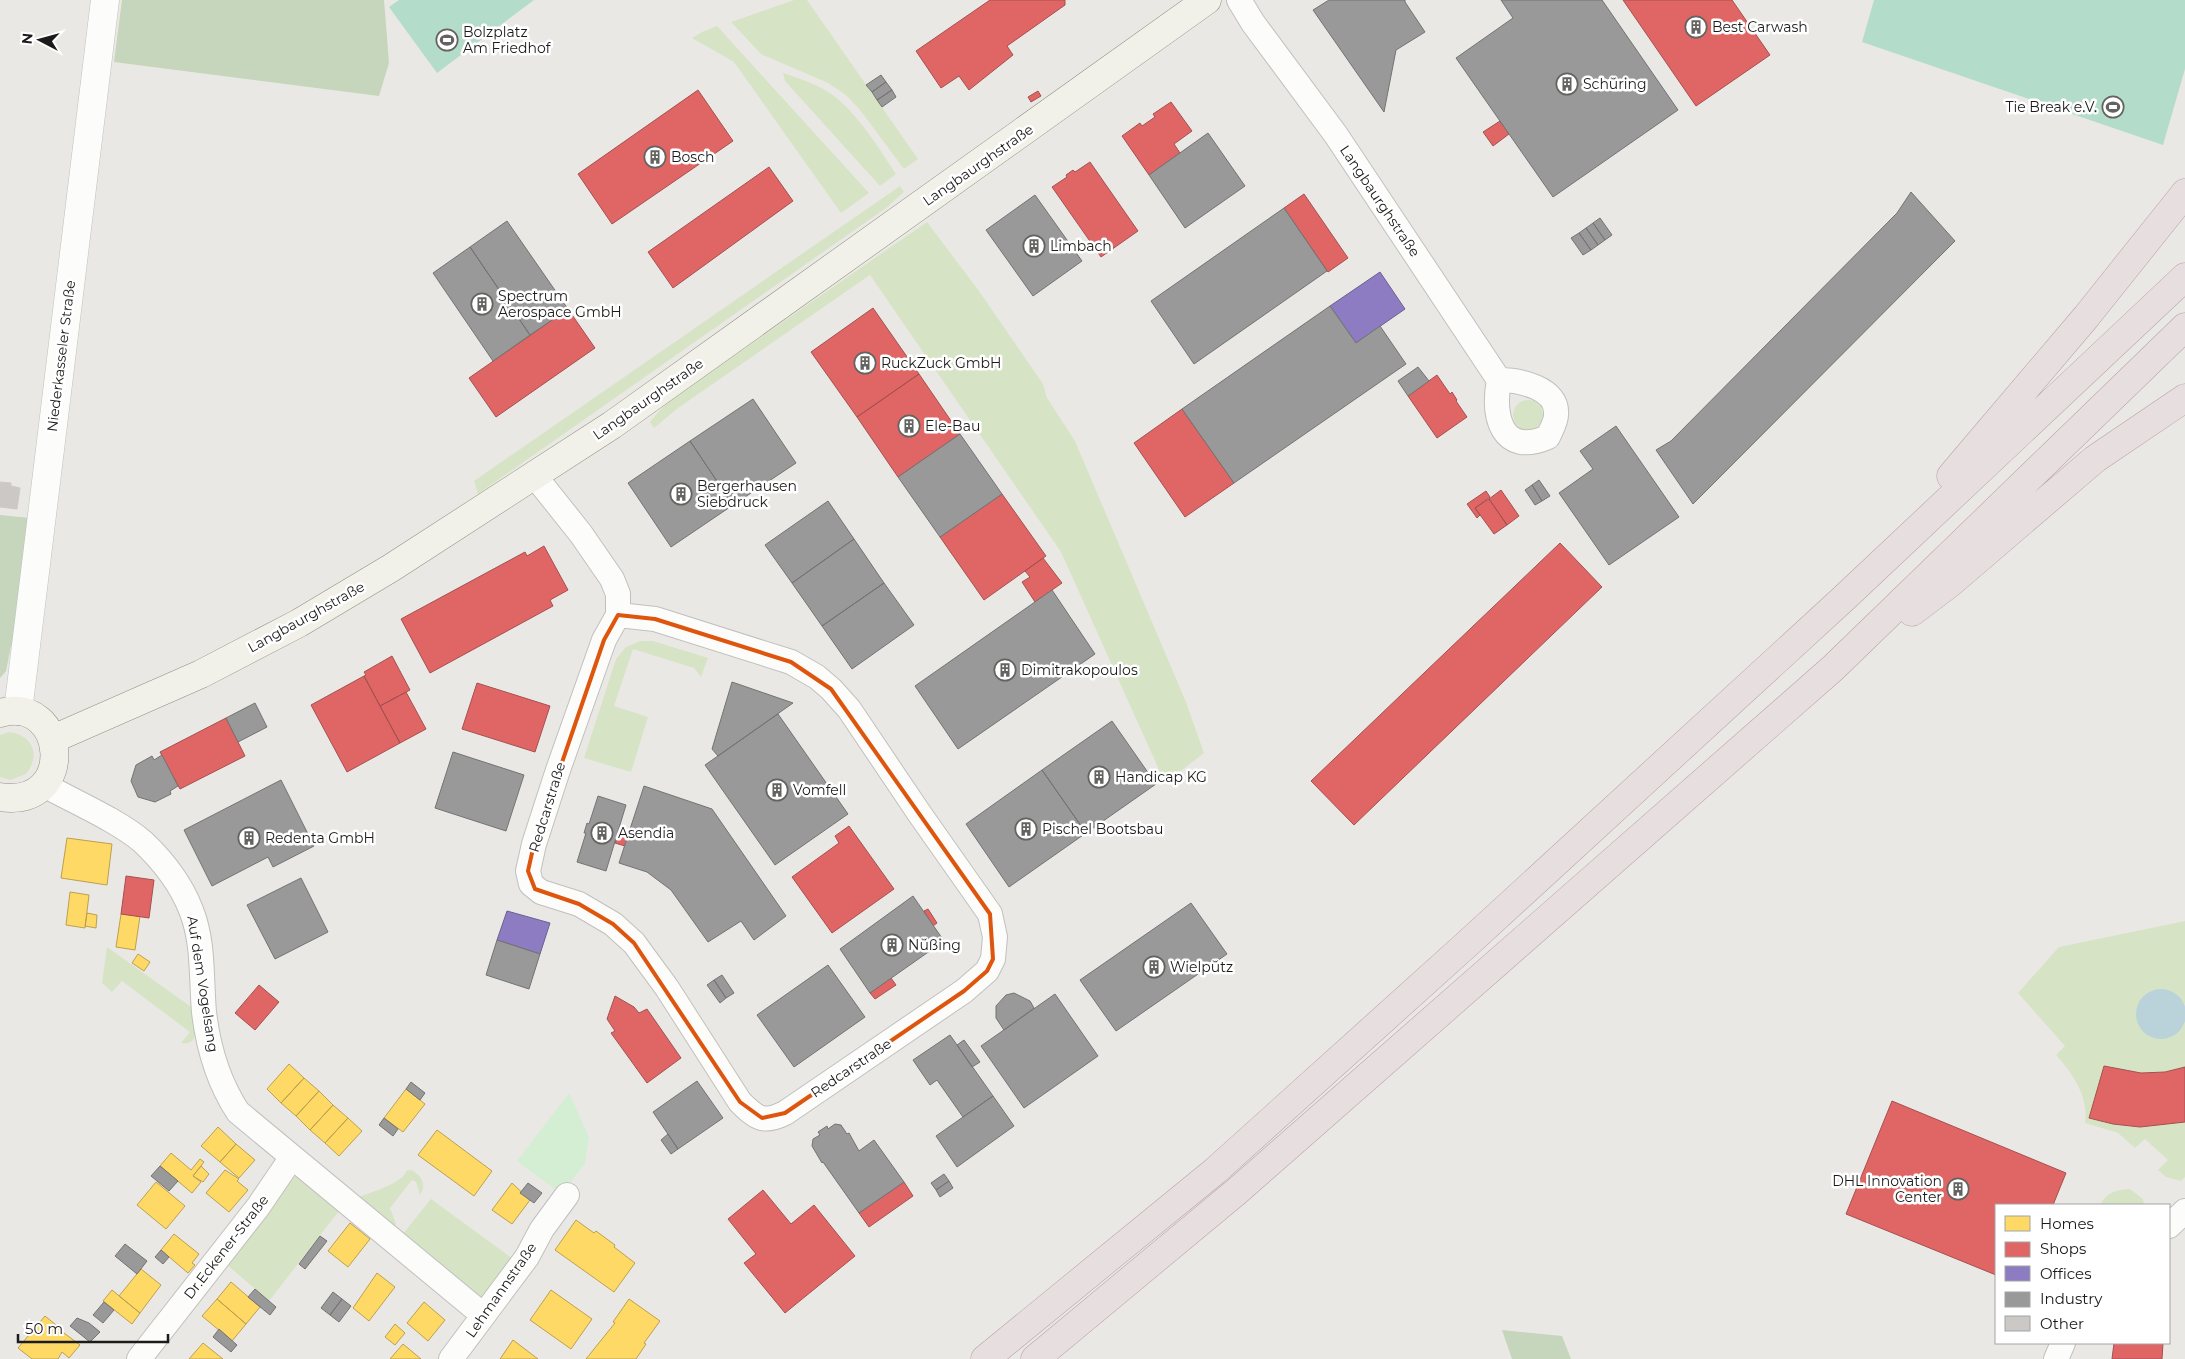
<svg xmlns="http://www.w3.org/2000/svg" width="2185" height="1359" viewBox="0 0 2185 1359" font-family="Montserrat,sans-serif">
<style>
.grass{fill:#d6e4c5}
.forest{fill:#c5d6bc}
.park{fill:#d4eed4}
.pitch{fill:#b4dccb}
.water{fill:#bad3da}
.homes{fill:#ffd966;stroke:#bba050}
.shops{fill:#e06666;stroke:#a55050}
.offices{fill:#8e7cc3;stroke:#6c5f91}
.industry{fill:#999;stroke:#737373}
.building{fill:#cbc8c5;stroke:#cdcac6}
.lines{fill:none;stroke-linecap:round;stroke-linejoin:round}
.minor-casing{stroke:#c1c0be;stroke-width:26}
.tertiary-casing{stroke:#c1c0be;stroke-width:29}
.secondary-casing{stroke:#90917f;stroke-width:29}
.motorway-casing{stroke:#bb9fa6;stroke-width:29}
.minor{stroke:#fcfcfb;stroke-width:24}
.tertiary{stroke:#fcfcfb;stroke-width:28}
.secondary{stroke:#f1f1e9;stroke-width:28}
.motorway{stroke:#e7dfdf;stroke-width:28}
.marked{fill:none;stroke:#de560d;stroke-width:4;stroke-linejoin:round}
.labels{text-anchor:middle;stroke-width:5;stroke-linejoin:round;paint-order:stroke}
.poi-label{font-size:14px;fill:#1b1b1b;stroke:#fff;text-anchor:start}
.street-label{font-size:14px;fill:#1b1b1b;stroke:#fff}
</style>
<rect width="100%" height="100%" fill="#eae8e4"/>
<path class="grass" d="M794,0H807L918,159L904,169L860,110L846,95L828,83L761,54L731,22Z
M717,26L869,193L841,213L734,62L692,38L702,32Z
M783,73C799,78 816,84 830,93C856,111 879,148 896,174L880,186L785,81Z
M900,186L904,192L886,208L478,494L474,481Z
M927,222L979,291L1043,384L1047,398L1075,441L1186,702L1204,753L1165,783L1061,552L870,275L678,408L654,428L650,422L667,402Z
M1513 415a15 15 0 1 1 30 0a15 15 0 1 1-30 0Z
M640,641H653L708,658L701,677L694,668L633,649L614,706L648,717L631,772L584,758L616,659L626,647Z
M9,732C33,735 41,755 26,774L10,780L0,777V735Z
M2185,921V1177L2181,1181L2166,1177L2158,1170L2168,1160L2145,1139L2135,1148L2118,1133L2085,1123C2089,1097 2073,1074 2056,1055L2065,1046L2018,993L2059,947Z
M107,947L194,1009C196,1021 201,1047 181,1043L190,1032L122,981L112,992L102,983Z
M411,1170C422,1175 427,1185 420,1195L416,1182L412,1180L390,1208L396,1224L393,1227L358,1197C369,1193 404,1183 406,1171Z
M296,1175L339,1211L269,1301L225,1263Z
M2130,1189L2143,1199L2144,1205H2100C2107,1192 2116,1190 2130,1189Z
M431,1199L513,1259L486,1295L476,1298L402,1235Z"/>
<path class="forest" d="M122,0H384L389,63L379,96L114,62Z
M0,515L30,518L15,645L11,646L6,671L0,678Z
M1502,1330L1562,1336L1571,1359H1512Z"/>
<path class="park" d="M569,1093L589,1137L585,1163L562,1194L517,1161Z"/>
<path class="pitch" d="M399,0H534L437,73L389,7Z
M1874,0H2185V69L2163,145L1862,42Z"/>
<path class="water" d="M2136 1014a25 25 0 1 1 50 0a25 25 0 1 1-50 0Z"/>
<path class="homes" d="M67,838L112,844L107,885L61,878Z
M70,892L89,895L85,928L66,925Z
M87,913L97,915L96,928L85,926Z
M121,914L140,916L135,950L116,947Z
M138,954L150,962L144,971L132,963Z
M289,1064L304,1078L281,1103L267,1089Z
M304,1078L319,1091L296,1116L281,1103Z
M406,1089L425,1104L403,1132L384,1118Z
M319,1091L333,1105L310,1130L296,1116Z
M333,1105L348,1118L325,1143L310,1130Z
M348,1118L362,1131L339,1156L325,1143Z
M218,1127L236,1144L220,1162L201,1146Z
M437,1130L492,1171L474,1196L418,1155Z
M236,1144L255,1160L239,1178L220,1162Z
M171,1153L191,1170L200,1159L204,1162L193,1176L201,1182L192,1193L160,1166Z
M201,1166L209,1174L203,1182L193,1176Z
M225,1170L239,1179L237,1181L248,1190L229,1212L206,1193Z
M156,1182L185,1206L166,1229L137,1205Z
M512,1183L530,1200L512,1224L492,1210Z
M576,1220L594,1233L596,1231L615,1245L614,1247L635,1263L614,1292L555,1250Z
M350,1223L370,1239L348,1267L328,1251Z
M174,1234L199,1254L192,1263L195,1265L188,1273L161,1250Z
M141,1269L161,1285L140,1313L119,1296Z
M377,1273L395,1287L369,1321L353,1308Z
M231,1282L260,1307L246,1324L217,1299Z
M112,1290L140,1313L132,1324L103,1301Z
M551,1290L592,1319L571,1349L530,1320Z
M217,1299L246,1324L232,1341L202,1316Z
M629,1299L660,1321L644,1343L646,1344L636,1359H586L615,1323L613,1322Z
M424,1302L445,1320L428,1341L407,1323Z
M45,1316L61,1329L60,1330L80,1345L69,1358L62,1352L58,1359H32L18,1348Z
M395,1324L405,1333L395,1345L385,1337Z
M513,1340L538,1359H500Z
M203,1343L223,1359H189Z
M403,1344L421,1359H390Z"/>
<path class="shops" d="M990,0H1065V5L1007,46L1013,55L969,90L959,76L941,88L916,51Z
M1623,0H1732L1770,55L1696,106Z
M698,90L733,141L612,224L578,174Z
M1038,91L1041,96L1031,102L1028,97Z
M1171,102L1192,131L1174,144L1180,153L1149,175L1122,136L1140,123L1142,126L1155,117L1153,114Z
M1500,121L1509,134L1493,146L1483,132Z
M1090,162L1138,231L1101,257L1052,187L1067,177L1066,175L1073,170L1075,172Z
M769,167L793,201L673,288L648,252Z
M1304,194L1348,258L1328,272L1284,208Z
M873,308L919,374L857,417L811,352Z
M568,309L595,348L496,417L469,378Z
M919,374L960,434L898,477L857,417Z
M1437,375L1450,394L1452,392L1457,400L1456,401L1467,417L1437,438L1408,396Z
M1182,409L1234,483L1185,517L1134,443Z
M1501,490L1519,516L1507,525L1489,499Z
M1486,491L1490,497L1475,508L1480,515L1477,518L1467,504Z
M1002,494L1046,556L984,600L940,537Z
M1489,499L1507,525L1494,534L1475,508Z
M1560,543L1602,587L1354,825L1311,781Z
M544,546L568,590L550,600L553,606L430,673L401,619L525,552L527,556Z
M1043,558L1062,583L1035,602L1022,582L1030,577L1025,571Z
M392,656L410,690L380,706L364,676L366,675L364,672Z
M364,676L400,743L347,772L311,705Z
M477,683L550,706L535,752L462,729Z
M406,692L426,729L400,743L380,706Z
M226,718L245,756L180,789L160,752Z
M849,826L894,889L832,933L792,877L839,843L835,836Z
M618,833L628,836L625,846L615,843Z
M126,876L154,880L149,918L121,914Z
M928,909L937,923L933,926L924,911Z
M891,978L896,985L875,999L870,993Z
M259,985L279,1002L255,1030L235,1013Z
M615,996L634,1007L639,1013L647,1009L681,1058L647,1083L611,1033L615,1031L607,1019Z
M2104,1066L2141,1073L2165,1072L2185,1067V1122L2140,1127L2113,1124L2089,1118Z
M1892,1101L2066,1173L2053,1205H1996V1275L1846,1214Z
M904,1182L913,1196L869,1227L859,1213Z
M763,1190L791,1224L814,1205L855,1256L785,1313L744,1263L756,1254L728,1219Z
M2114,1343H2163L2162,1359H2112Z"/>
<path class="offices" d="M1380,272L1405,309L1356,343L1330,306Z
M507,911L550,923L540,954L497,940Z"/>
<path class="industry" d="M1329,0H1405V2L1425,32L1396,50L1384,112L1313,10Z
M1501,0H1602L1678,110L1553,197L1456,58L1513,18Z
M881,75L886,82L872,92L866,85Z
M886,82L892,90L877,100L872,92Z
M892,90L896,97L882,107L877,100Z
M1208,133L1245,186L1185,228L1149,175Z
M1911,192L1955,241L1693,504L1656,450L1671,441L1897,213Z
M1035,195L1082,261L1033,296L986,230Z
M1284,208L1327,271L1194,364L1151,301Z
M1600,218L1612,235L1605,240L1593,223Z
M507,221L568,309L530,335L470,247Z
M1593,223L1605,240L1598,245L1586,228Z
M1586,228L1598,245L1591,250L1579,233Z
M1579,233L1591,250L1583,255L1571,238Z
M470,247L530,335L493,361L433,273Z
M1330,306L1356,343L1380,326L1406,364L1234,483L1182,409Z
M1418,367L1429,381L1408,396L1398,381Z
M753,399L796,463L733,505L690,441Z
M1616,426L1679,517L1609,565L1559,493L1593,469L1580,451Z
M960,434L1002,494L940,537L898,477Z
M690,441L733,505L671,547L628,483Z
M1539,480L1550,496L1542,501L1532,485Z
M1532,485L1542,501L1535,505L1525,490Z
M828,501L854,539L792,583L765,545Z
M854,539L884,583L822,626L792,583Z
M884,583L914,625L852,669L822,626Z
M1052,590L1095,654L958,749L915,686Z
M732,682L793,703L718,756L712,749Z
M255,703L267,727L238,742L226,718Z
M778,714L848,814L775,865L705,765Z
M1112,721L1156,784L1086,833L1042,770Z
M453,752L524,775L506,831L435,808Z
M162,755L178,786L170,791L171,794L155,802L138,797L131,781L136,765L152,756L154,760Z
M1042,770L1086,833L1009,887L966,824Z
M281,780L314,846L273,867L268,857L212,886L184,830Z
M644,786L712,809L786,916L754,940L741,921L708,942L671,890L647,872L619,863Z
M598,796L626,805L606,871L577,862L586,833H584L587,823L589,824Z
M301,878L328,932L275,959L247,905Z
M913,896L944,941L870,993L840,949Z
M1191,903L1227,954L1116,1031L1080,980Z
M497,940L540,954L529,989L486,975Z
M828,965L865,1017L794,1067L757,1015Z
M722,975L734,993L726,998L714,980Z
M714,980L726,998L720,1003L707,985Z
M1014,993L1030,1001L1034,1008L1004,1030L996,1018V1006L1006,995Z
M1055,994L1098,1056L1024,1108L981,1046Z
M950,1035L993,1096L963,1117L937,1080L930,1085L913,1060Z
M964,1040L980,1062L972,1067L957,1045Z
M697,1081L723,1118L678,1149L653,1112Z
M411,1082L425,1093L420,1100L406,1089Z
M993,1096L1014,1126L957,1167L936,1136Z
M384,1118L398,1129L393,1136L379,1125Z
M835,1124L841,1125L847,1134L849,1133L859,1151L874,1140L904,1182L859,1213L823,1162L822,1163L812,1146L813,1139L820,1135L818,1132L827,1126L828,1129Z
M668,1134L678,1149L671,1154L661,1140Z
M160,1166L178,1181L169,1191L151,1176Z
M944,1174L949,1181L936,1190L931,1183Z
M949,1181L953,1188L940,1197L936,1190Z
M528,1183L542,1193L534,1203L520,1193Z
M320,1236L327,1241L305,1269L299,1264Z
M125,1244L147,1261L137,1274L115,1256Z
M161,1250L169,1257L163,1264L155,1257Z
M255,1289L276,1307L270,1315L248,1297Z
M333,1292L342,1299L330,1315L321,1308Z
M342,1299L351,1306L339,1322L330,1315Z
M104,1302L114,1310L103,1323L93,1315Z
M77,1318L89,1323L100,1332L90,1342L70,1326Z
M219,1329L237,1345L231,1352L213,1337Z"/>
<path class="building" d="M0,482L11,483V486L20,488L17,509L0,507Z"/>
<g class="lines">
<g class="minor-casing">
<path id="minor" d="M1239,0L1253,23L1336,135L1499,380C1492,417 1502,457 1548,437C1551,430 1556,422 1556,415C1559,388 1519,380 1499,380
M534,475L581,534L612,579L618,594V615L604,640L558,770L534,844L528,871L531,884L541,892L579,904L613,924L634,943L667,988L740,1102C756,1118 763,1124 785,1113L964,991L987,971L993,959L995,937L990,914L919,813L849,709L831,689L817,677L791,662L655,619L618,615
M44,785C73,801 119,821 143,842C163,861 181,884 191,910C204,942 201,978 204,1012C208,1046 219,1083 238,1112L483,1315
M2169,1226L2185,1211
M139,1359L258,1207L292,1157
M451,1359L527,1257L542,1229L567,1195
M2056,1359L2063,1343"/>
</g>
<g class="tertiary-casing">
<path id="tertiary" d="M18,711L105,0"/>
</g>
<g class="secondary-casing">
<path id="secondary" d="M0,713C67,694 78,809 0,797
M53,739L201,674L299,623L391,568L612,425L1207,0"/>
</g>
<g class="motorway-casing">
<path id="motorway" d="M1951,476L2086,317L2185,193
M1912,612L1949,584L2095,459L2185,398
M985,1359L1215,1171L1467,944L1843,599L2185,277
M1035,1359L1236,1192L1833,668L2185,327"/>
</g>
<use href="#minor" class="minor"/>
<use href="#tertiary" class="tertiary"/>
<use href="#secondary" class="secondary"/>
<use href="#motorway" class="motorway"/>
</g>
<path class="marked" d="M618,615L655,619L791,662L831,689L990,914L993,959L987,971L964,991L785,1113L762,1118L740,1102L634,943L613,924L579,904L535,889L528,871L534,844L604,640Z"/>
<defs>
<g id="building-ring" transform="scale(1.125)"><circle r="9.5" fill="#fff" stroke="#636361" stroke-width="1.5"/><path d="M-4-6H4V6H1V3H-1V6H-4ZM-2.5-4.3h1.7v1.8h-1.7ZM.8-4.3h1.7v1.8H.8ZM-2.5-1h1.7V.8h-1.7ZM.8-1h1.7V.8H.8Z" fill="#636361"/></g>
<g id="stadium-ring" transform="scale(1.125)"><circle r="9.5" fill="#fff" stroke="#636361" stroke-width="1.5"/><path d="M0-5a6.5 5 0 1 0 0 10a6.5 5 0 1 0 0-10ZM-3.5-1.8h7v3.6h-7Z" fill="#636361"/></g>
</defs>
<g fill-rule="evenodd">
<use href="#building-ring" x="1696" y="27"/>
<use href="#stadium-ring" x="447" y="40"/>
<use href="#building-ring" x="1567" y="84"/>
<use href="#stadium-ring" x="2113" y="107"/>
<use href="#building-ring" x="655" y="157"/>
<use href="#building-ring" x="1034" y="246"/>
<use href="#building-ring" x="482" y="304"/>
<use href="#building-ring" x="865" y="363"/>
<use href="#building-ring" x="909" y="426"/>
<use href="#building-ring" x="681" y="494"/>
<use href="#building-ring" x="1005" y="670"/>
<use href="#building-ring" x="1099" y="777"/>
<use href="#building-ring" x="777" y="790"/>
<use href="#building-ring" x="1026" y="829"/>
<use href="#building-ring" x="602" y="833"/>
<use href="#building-ring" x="249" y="838"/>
<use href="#building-ring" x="892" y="945"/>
<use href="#building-ring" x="1154" y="967"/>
<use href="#building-ring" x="1958" y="1189"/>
</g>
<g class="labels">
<g class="poi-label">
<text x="1712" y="32">Best Carwash</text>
<text x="463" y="37">Bolzplatz<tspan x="463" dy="16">Am Friedhof</tspan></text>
<text x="1583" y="89">Schüring</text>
<text x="2097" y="112" text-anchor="end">Tie Break e.V.</text>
<text x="671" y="162">Bosch</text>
<text x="1050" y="251">Limbach</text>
<text x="498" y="301">Spectrum<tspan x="498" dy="16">Aerospace GmbH</tspan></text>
<text x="881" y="368">RuckZuck GmbH</text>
<text x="925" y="431">Ele-Bau</text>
<text x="697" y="491">Bergerhausen<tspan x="697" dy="16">Siebdruck</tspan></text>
<text x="1021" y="675">Dimitrakopoulos</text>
<text x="1115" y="782">Handicap KG</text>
<text x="793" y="795">Vomfell</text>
<text x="1042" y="834">Pischel Bootsbau</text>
<text x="618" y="838">Asendia</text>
<text x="265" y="843">Redenta GmbH</text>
<text x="908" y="950">Nüßing</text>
<text x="1170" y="972">Wielpütz</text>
<text x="1942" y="1186" text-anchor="end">DHL Innovation<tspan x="1942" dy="16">Center</tspan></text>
</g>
<g class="street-label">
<text transform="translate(978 165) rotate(-35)" y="5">Langbaurghstraße</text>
<text transform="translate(1380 201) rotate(56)" y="5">Langbaurghstraße</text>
<text transform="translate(61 356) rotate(-83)" y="5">Niederkasseler Straße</text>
<text transform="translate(648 399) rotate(-35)" y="5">Langbaurghstraße</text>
<text transform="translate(306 617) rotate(-29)" y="5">Langbaurghstraße</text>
<text transform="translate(547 807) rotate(-73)" y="5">Redcarstraße</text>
<text transform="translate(203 984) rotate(81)" y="5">Auf dem Vogelsang</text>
<text transform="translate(851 1068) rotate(-34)" y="5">Redcarstraße</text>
<text transform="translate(226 1247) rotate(-52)" y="5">Dr.Eckener-Straße</text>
<text transform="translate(501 1290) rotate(-55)" y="5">Lehmannstraße</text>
</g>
</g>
<rect x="1995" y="1204" width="175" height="140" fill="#ffffff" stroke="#a4a4a4"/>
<rect x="2005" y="1216" width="25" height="15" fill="#ffd966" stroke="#a4a4a4"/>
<text x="2040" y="1229" font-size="15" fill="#1b1b1b">Homes</text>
<rect x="2005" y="1242" width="25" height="15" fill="#e06666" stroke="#a4a4a4"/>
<text x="2040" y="1254" font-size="15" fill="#1b1b1b">Shops</text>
<rect x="2005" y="1266" width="25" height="15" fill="#8e7cc3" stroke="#a4a4a4"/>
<text x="2040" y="1279" font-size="15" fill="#1b1b1b">Offices</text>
<rect x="2005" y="1292" width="25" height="15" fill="#999999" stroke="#a4a4a4"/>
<text x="2040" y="1304" font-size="15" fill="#1b1b1b">Industry</text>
<rect x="2005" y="1316" width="25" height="15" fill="#cbc8c5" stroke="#a4a4a4"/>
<text x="2040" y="1329" font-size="15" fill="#1b1b1b">Other</text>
<g transform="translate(40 40) rotate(276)" stroke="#ffffff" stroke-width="4" paint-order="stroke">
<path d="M0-4L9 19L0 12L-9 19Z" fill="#1b1b1b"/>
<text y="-8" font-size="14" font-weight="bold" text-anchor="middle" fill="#1b1b1b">N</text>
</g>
<path d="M18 1334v8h150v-8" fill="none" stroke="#1b1b1b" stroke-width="2.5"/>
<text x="25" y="1334" font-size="15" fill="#1b1b1b" stroke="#ffffff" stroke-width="4" paint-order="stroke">50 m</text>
</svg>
